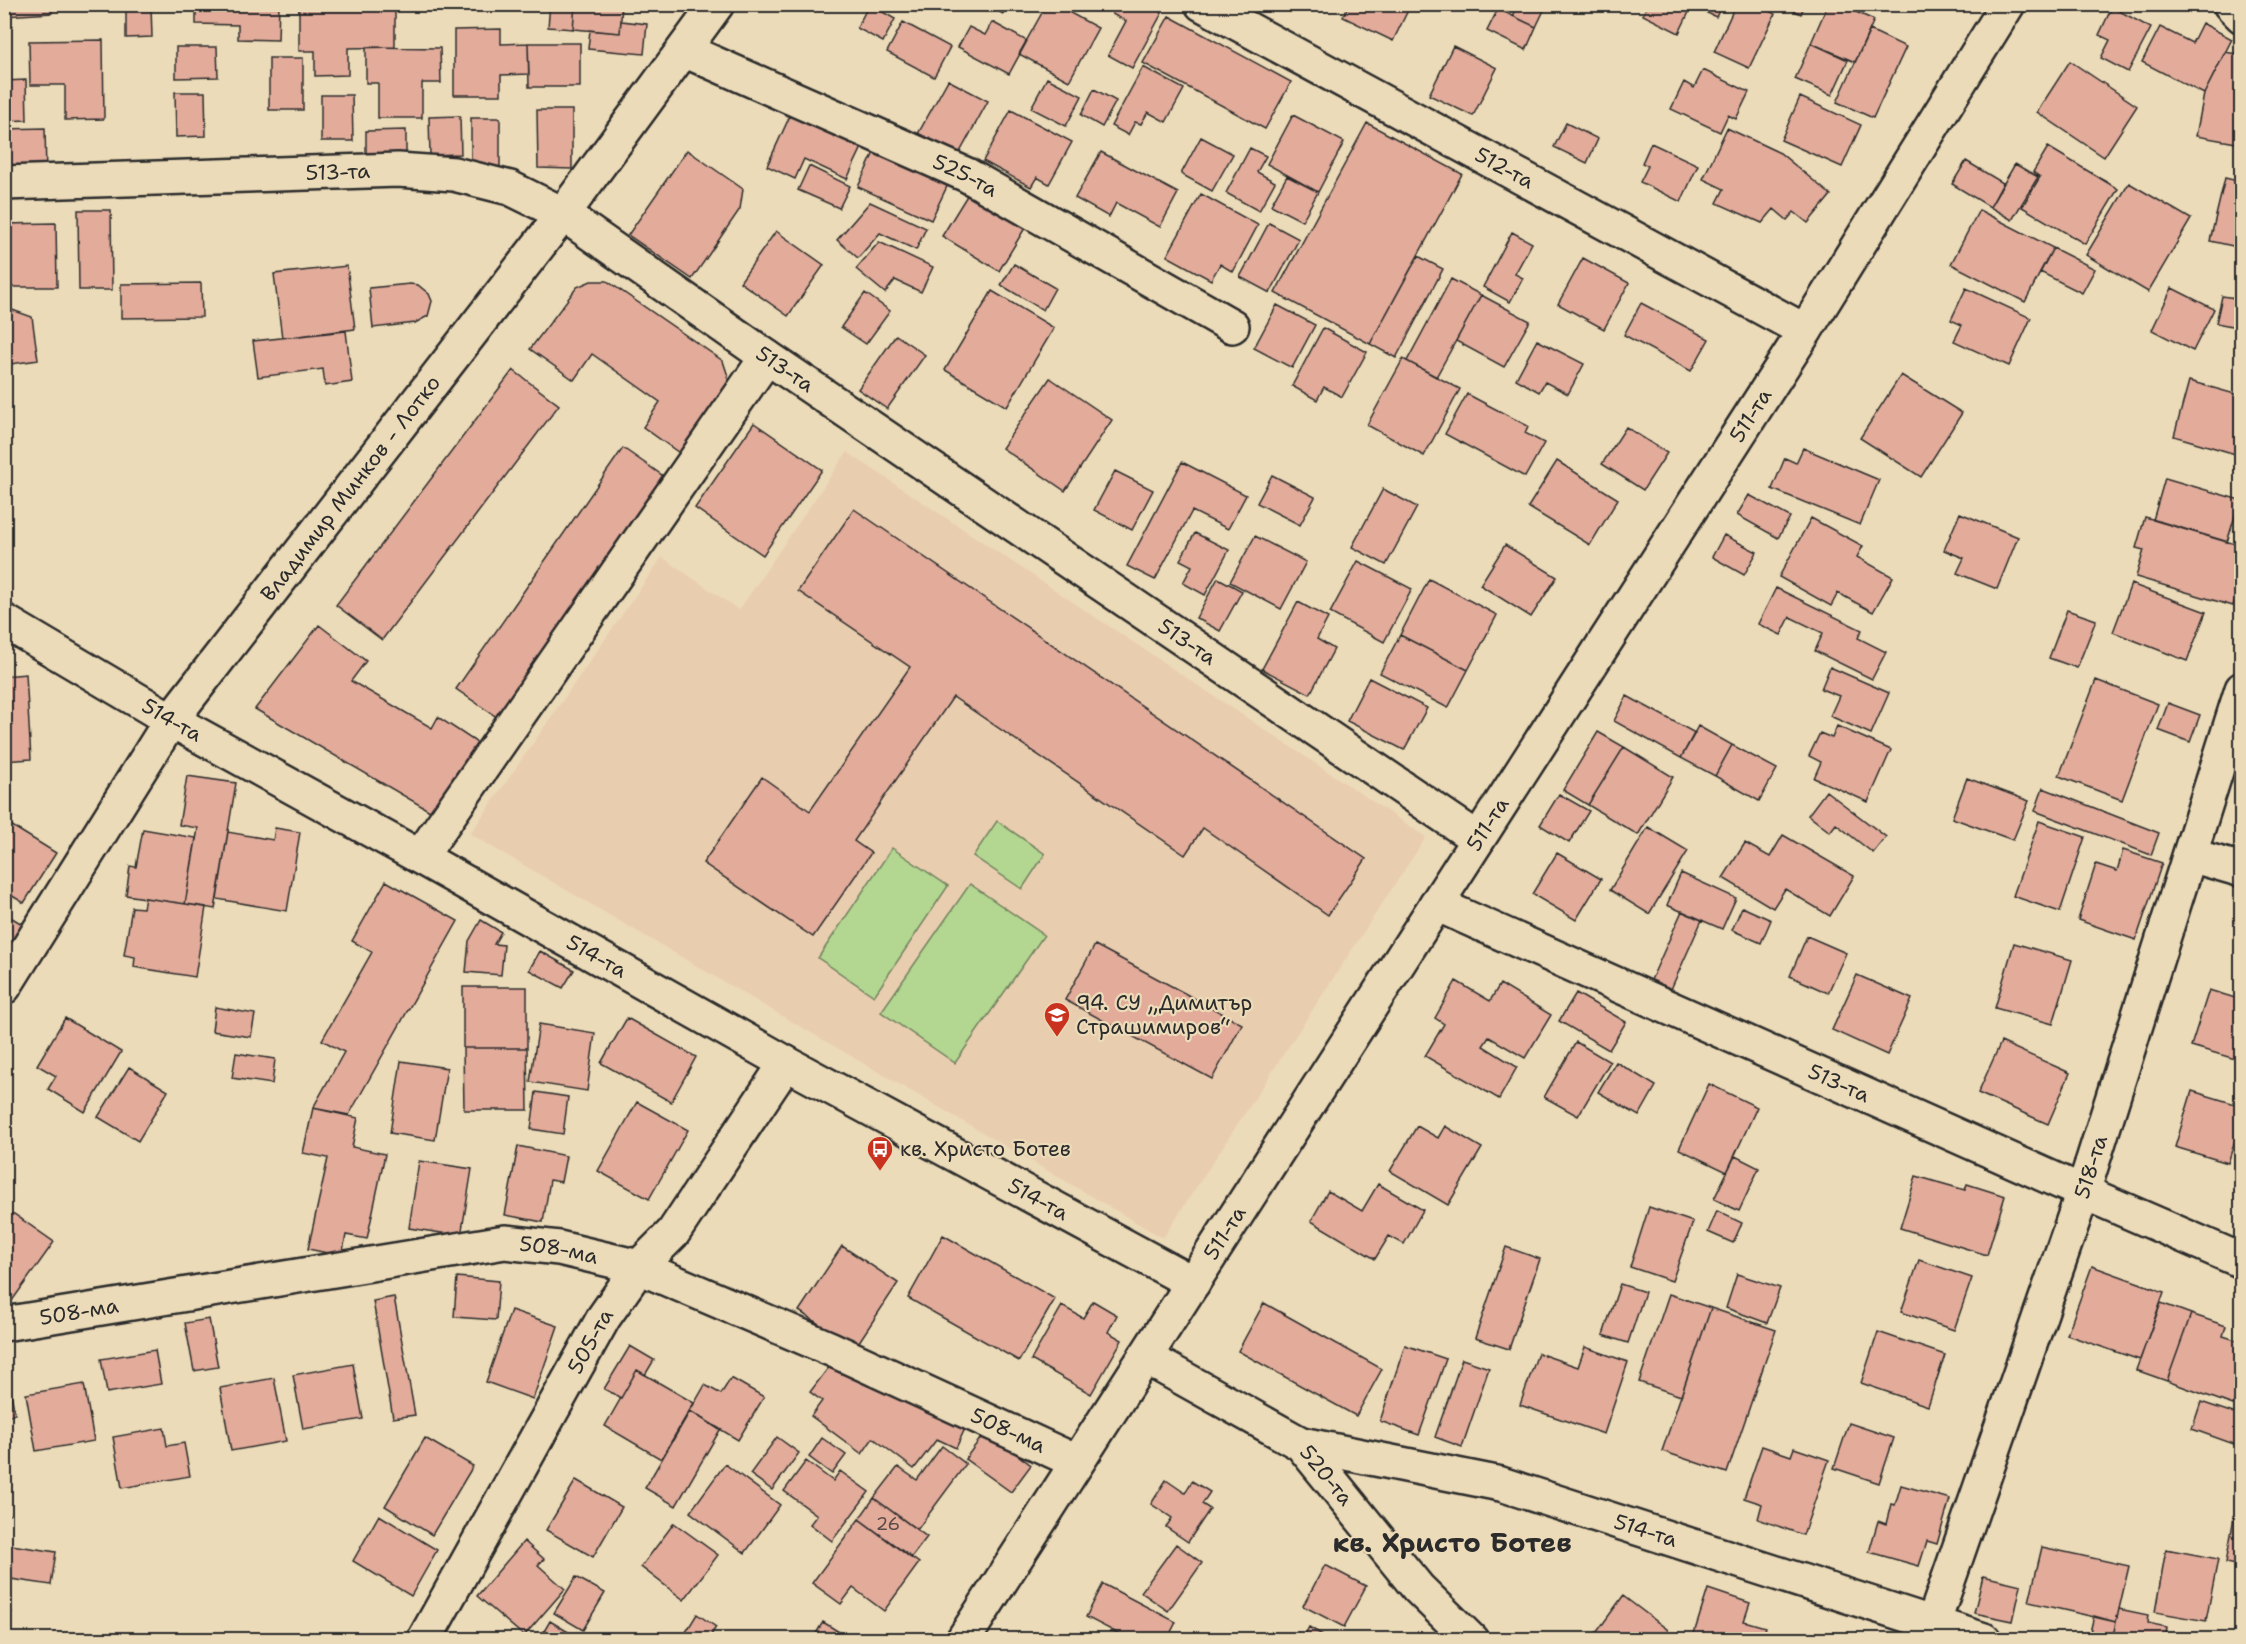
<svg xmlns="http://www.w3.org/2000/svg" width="2246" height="1644" viewBox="0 0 2246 1644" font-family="'Shantell Sans',sans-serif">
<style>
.built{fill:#e9cdaf}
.green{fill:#b3d690;stroke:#6f805e;stroke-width:1.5}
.building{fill:#e2ab9a;stroke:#2b2b2b;stroke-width:1.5}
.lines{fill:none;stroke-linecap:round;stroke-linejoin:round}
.minor-casing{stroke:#2b2b2b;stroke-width:38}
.minor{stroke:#ecdbb8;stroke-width:33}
.labels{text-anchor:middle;stroke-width:4.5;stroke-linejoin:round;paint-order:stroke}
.number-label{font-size:18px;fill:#594b47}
.street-label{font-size:21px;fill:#2b2b2b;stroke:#ecdbb8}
.poi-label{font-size:21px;fill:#2b2b2b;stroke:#ecdbb8;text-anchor:start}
.district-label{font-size:27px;font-weight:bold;fill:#2b2b2b;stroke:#ecdbb8}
</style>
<rect width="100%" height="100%" fill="#ecdbb8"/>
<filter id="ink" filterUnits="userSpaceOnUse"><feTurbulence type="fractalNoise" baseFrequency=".0167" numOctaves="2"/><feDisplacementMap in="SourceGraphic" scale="12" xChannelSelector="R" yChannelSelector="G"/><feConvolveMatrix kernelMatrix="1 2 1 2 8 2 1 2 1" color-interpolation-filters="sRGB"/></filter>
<g filter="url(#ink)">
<path class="built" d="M847,452L1426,837L1163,1238L470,834L662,557L739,610Z"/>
<path class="green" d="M997,821L1045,854L1022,889L973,856Z
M892,848L948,886L874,996L818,958Z
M970,884L1044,935L955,1063L881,1012Z"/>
<path class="building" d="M4,4H52V13L4,16Z
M196,4H279L278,40L238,39V25L196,24Z
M550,4H575L573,29L548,27Z
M575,4H622L620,33L573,29Z
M869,4L895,19L883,42L857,28Z
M985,4H1009L1003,14Z
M1047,4H1054L1098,28L1069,81L1019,54Z
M1117,4H1146L1162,13L1132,68L1108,55L1126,21L1112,14Z
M1349,4H1411L1393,41L1343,17Z
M1519,4H1547L1536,27L1513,16Z
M1648,4H1722L1716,17L1692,6L1679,33L1643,15Z
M1736,4H1755L1775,14L1749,68L1714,52Z
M1780,4H1805L1801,14Z
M1828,4H1838L1874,20L1855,62L1811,43Z
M151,6L152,37L126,38V7Z
M395,6V47L348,48V75L315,76V51H299V7Z
M2112,7L2151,28L2128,72L2101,58L2110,40L2099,35Z
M1498,9L1536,27L1526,50L1487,31Z
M1169,16L1291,82L1265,129L1143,63Z
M621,21L647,24L644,54L588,49L590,30L620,33Z
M903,22L950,47L934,77L887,52Z
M992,22L1027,41L1009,74L958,47L969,27L985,35Z
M2202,23L2232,39L2204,94L2142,62L2160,27L2192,43Z
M501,29V44L528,43L529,74L501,75V95H454V30Z
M1870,30L1906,47L1873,118L1837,102Z
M103,40L104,119L65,120V85H30L29,41Z
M528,43H580V87H529Z
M1811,43L1848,60L1832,95L1795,79Z
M1453,46L1497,68L1473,116L1429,95Z
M176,47H217L218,77L176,78Z
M366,47L440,48L441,83H422V118H378V83H366Z
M2225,52L2242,55V144L2196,136L2204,94Z
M269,58H303V110H269Z
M2070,61L2137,106L2104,157L2037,112Z
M1143,67L1184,89L1166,122L1148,112L1141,124L1135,122L1128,135L1111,126Z
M1703,70L1749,92L1736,119L1728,115L1720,132L1671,109L1684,82L1694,88Z
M1047,78L1082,96L1066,126L1031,108Z
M26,80L27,120L4,121V81Z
M948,80L988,101L954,163L914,141Z
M1094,89L1116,101L1102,127L1081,115Z
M175,92H205L206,136L176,137Z
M321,95H352L353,141H321Z
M1800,97L1861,125L1842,167L1781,140Z
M794,107L865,141L847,179L804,159L795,179L767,166Z
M537,110H572V169L538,168Z
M1011,110L1072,142L1049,184L1037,177L1031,187L983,161Z
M1293,115L1344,142L1318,192L1267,164Z
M460,116L461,154L430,155L429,117Z
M471,118H500V171H471Z
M1367,123L1462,174L1370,344L1275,293Z
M1566,123L1598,139L1587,163L1554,147Z
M45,128L46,173L4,174V129Z
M1727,128L1780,153L1831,195L1808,223L1794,212L1787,220L1774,209L1762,223L1717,203L1724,189L1703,179Z
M406,130V160L366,161V131Z
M1201,137L1233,154L1212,191L1181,174Z
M1651,143L1698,165L1681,202L1640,182L1648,166L1642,163Z
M877,146L950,180L931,220L858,187Z
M2048,147L2118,189L2085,244L2022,207L2040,177L2033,172Z
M1250,148L1266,156L1257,172L1275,182L1259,211L1226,193Z
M687,150L743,189L740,209L692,279L628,235Z
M1101,152L1178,193L1160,227L1116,203L1109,217L1075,198Z
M1966,161L2003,183L1990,207L1952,184Z
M2015,164L2038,177L2012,220L1990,207Z
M809,166L850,186L839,208L798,190Z
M1287,176L1318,192L1302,221L1271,205Z
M2225,178L2242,182V248L2210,241Z
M2129,183L2191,219L2148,292L2086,255Z
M971,189L1028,223L999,271L942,236Z
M1201,194L1258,225L1233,272L1220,264L1211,280L1167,256Z
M870,202L926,228L916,250L880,233L858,258L837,240Z
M78,210H111L112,290H79Z
M1979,210L2053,248L2025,302L1951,264Z
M56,223L57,287H4V224Z
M1269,223L1299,239L1270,293L1240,277Z
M776,231L824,265L788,316L740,282Z
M1512,232L1532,243L1515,274L1523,278L1510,302L1483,287Z
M879,242L933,267L921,292L895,280L885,293L856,269Z
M2053,248L2095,269L2082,293L2040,272Z
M1418,256L1443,269L1396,358L1370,344Z
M1583,258L1629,283L1604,329L1558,304Z
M1014,264L1055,288L1043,310L1001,285Z
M347,266L355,329L282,338L274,274Z
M1451,279L1481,295L1436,377L1407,361Z
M591,281H607L723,361L728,376L727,391L682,455L643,427L660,402L592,354L574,380L530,349L577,287Z
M201,283L202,317L121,318V284Z
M410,284L418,285L429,294L432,301L428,316L415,323L373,328L369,288Z
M1966,288L2031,318L2009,366L1954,341L1962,325L1951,320Z
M2172,288L2214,309L2193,351L2152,330Z
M992,291L1054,328L1007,407L945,370Z
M865,293L890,311L866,344L841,327Z
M1481,295L1530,321L1504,367L1456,341Z
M2222,296L2242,299V328L2216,323Z
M1641,303L1709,339L1691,371L1624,335Z
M1277,305L1315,325L1292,368L1254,348Z
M4,307L32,317L38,360L4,365Z
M1323,328L1367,352L1342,397L1324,387L1317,400L1292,386Z
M346,331L352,382L325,386L323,369L258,377L253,341Z
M896,335L925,355L887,409L858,389Z
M1537,340L1584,364L1568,394L1545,382L1539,392L1516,379Z
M1403,359L1460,389L1424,456L1367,425Z
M513,370L559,405L382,640L336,605Z
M1901,375L1962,413L1921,477L1860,438Z
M1050,378L1112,420L1065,491L1002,448Z
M2189,381L2242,396V446L2239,455L2174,436Z
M1467,394L1528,426L1525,433L1544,443L1525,477L1445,434Z
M754,423L822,470L763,555L695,508Z
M1626,427L1667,453L1643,490L1602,464Z
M623,448L669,480L501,720L456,689Z
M1803,448L1879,480L1860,525L1772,489L1785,458L1796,463Z
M1557,461L1618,499L1590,545L1528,507Z
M1182,462L1246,495L1228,529L1192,511L1155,580L1127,566Z
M1115,471L1153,490L1132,530L1094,510Z
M1272,475L1315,497L1300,525L1257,503Z
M2165,478L2240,500L2227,542L2153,520Z
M1383,489L1417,507L1386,565L1352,547Z
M1749,495L1790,517L1778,538L1737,515Z
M854,509L1366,859L1328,915L1203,828L1185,855L953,697L854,841L871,853L813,937L703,863L762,777L810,811L910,667L798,591Z
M1960,513L2018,537L1997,589L1957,573L1964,558L1944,550Z
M2145,517L2242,546V576L2233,606L2136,577L2144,550L2136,548Z
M1811,518L1863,546L1857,557L1893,577L1873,612L1838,593L1831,606L1779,577Z
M1195,533L1229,550L1205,595L1183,583L1192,566L1180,560Z
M1724,535L1757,552L1744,575L1712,557Z
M1255,536L1306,562L1281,609L1230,582Z
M1505,545L1557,577L1531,617L1480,585Z
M1358,561L1412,589L1384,642L1330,613Z
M1218,578L1242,591L1220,631L1196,618Z
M1429,579L1497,615L1468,670L1400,635Z
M2131,584L2206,612L2187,661L2113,632Z
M1776,588L1862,630L1858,638L1886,652L1872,679L1815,651L1823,633L1790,617L1781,635L1758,624Z
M1298,602L1328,618L1317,639L1334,649L1310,694L1262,669Z
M2067,610L2096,620L2077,668L2049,658Z
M319,625L366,661L351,681L432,728L438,717L482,746L435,814L255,709Z
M1400,635L1468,670L1448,708L1380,673Z
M1830,667L1889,693L1871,734L1830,716L1839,696L1821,689Z
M26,674L31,759L4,761V676Z
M1369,678L1427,708L1404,750L1347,721Z
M2096,680L2158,704L2122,800L2059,776Z
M1627,696L1695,733L1681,758L1614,721Z
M2168,703L2200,715L2190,742L2158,730Z
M1698,726L1732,745L1715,776L1681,758Z
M1837,726L1891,750L1868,802L1814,778L1821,762L1809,756L1820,733L1832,738Z
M1598,732L1624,747L1588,805L1563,790Z
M1732,745L1777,769L1759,801L1715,776Z
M1624,747L1673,777L1638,835L1588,805Z
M187,776L236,783L215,909L185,904L198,828L179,825Z
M1967,778L2029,801L2013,840L1952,818Z
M2043,788L2159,833L2151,855L2035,811Z
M1826,791L1886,837L1873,853L1836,824L1830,832L1808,815Z
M1559,794L1589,811L1569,843L1540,825Z
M2039,821L2085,837L2060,912L2013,896Z
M9,824L56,853L24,903L4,891V831Z
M1648,827L1688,851L1649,914L1610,890Z
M275,828L300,832L287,911L217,899L228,832L273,840Z
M143,829L196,838L185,904L126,895L130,866L136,867Z
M1783,835L1854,876L1830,916L1785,889L1773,908L1723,878L1745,843L1770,857Z
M2123,850L2162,863L2136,940L2078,920L2096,864L2117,871Z
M1557,853L1601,879L1576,920L1532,894Z
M1681,873L1736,898L1722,929L1667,905Z
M386,881L458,921L349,1115L313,1108L344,1052L322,1040L372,952L352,941Z
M145,898L206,907L195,977L134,967L135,957L124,955L132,907L143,908Z
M1742,907L1771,920L1761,943L1732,930Z
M1682,911L1702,920L1671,989L1651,980Z
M4,913L27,927L4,964Z
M481,920L501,932L494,944L504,945L501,975L466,972L469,941Z
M1807,936L1846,953L1828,993L1790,976Z
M2014,943L2072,960L2053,1024L1995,1008Z
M1095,945L1242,1024L1212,1079L1065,1000Z
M540,951L574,970L563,988L529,970Z
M1857,975L1912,999L1887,1055L1832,1030Z
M1456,981L1490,1001L1500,984L1551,1015L1525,1058L1489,1037L1483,1046L1517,1067L1499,1099L1425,1056L1444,1024L1435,1018Z
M463,987H527V1048H463Z
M2209,990L2242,1000V1061L2191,1046Z
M1576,993L1626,1022L1609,1050L1559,1021Z
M215,1007L255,1014L251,1037L212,1031Z
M65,1018L121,1052L85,1112L48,1089L56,1076L37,1065Z
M627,1018L696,1057L671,1102L601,1063Z
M539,1024L595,1033L587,1091L530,1082Z
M1576,1042L1610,1062L1578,1116L1544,1097Z
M2001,1042L2070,1073L2048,1124L1978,1093Z
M463,1048H527L528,1110H464Z
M236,1053L275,1059L272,1084L232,1078Z
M401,1061L447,1068L435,1140L390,1133Z
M1616,1062L1656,1086L1639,1116L1598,1092Z
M129,1067L168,1091L138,1141L98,1117Z
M1709,1084L1757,1107L1727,1172L1679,1149Z
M2192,1091L2242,1106V1118L2228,1163L2175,1147Z
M536,1092L568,1097L563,1134L531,1129Z
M637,1102L688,1130L649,1199L598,1171Z
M313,1108L358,1118L352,1147L385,1154L367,1239L346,1235L342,1256L308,1249L328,1158L303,1153Z
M1417,1126L1438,1138L1445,1126L1482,1148L1448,1205L1390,1171Z
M518,1146L566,1156L561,1182L550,1180L543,1222L505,1215Z
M1735,1156L1759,1168L1739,1211L1714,1199Z
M419,1161L472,1169L461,1236L409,1228Z
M1916,1176L1965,1190L1967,1184L2005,1196L1987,1255L1900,1228Z
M1378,1184L1423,1210L1404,1244L1389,1236L1375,1259L1311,1221L1328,1191L1362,1211Z
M1649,1207L1693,1222L1672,1281L1630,1267Z
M1717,1211L1742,1223L1733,1243L1708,1232Z
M4,1213L14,1214L54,1242L4,1312Z
M943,1235L1055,1299L1019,1361L908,1298Z
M842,1246L898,1283L855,1348L799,1311Z
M1506,1247L1540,1259L1509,1349L1475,1338Z
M1919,1260L1972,1278L1954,1330L1901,1312Z
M2092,1266L2164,1292L2140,1360L2067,1335Z
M1737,1274L1780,1288L1767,1323L1726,1308Z
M457,1277L499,1281L496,1320L454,1317Z
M1620,1284L1645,1292L1628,1343L1603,1335Z
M1669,1294L1711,1308L1681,1396L1639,1382Z
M394,1297L415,1415L393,1418L373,1301Z
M1093,1301L1117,1315L1108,1332L1122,1340L1091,1394L1031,1360L1062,1306L1083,1318Z
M1264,1303L1382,1369L1356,1416L1238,1351Z
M2161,1303L2191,1314L2167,1381L2136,1370Z
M1711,1308L1776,1330L1727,1473L1662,1451Z
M511,1310L558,1326L533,1399L486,1382Z
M2191,1314L2226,1326L2223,1336L2242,1342V1383L2233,1405L2167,1381Z
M209,1319L218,1367L194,1371L185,1323Z
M1878,1332L1945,1355L1928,1406L1861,1383Z
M1405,1345L1446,1359L1419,1435L1380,1421Z
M630,1346L654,1360L645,1375L637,1370L621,1398L604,1389Z
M1585,1347L1628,1362L1604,1434L1520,1405L1538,1353L1578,1367Z
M155,1350L161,1384L107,1393L101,1359Z
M4,1359L15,1414L4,1416Z
M1462,1359L1489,1368L1462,1447L1435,1437Z
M832,1363L968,1422L956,1448L937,1439L914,1469L873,1438L862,1454L811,1416L822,1401L810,1392Z
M353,1364L363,1419L303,1429L293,1375Z
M637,1370L694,1403L661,1459L605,1426Z
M274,1378L286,1441L231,1451L220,1388Z
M731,1378L764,1397L738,1440L690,1411L705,1385L721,1394Z
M84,1384L94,1441L36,1451L26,1394Z
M2201,1402L2242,1416V1447L2192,1429Z
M690,1411L720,1430L676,1506L645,1488Z
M1849,1423L1894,1438L1879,1483L1834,1468Z
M164,1428L167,1446L184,1443L190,1476L122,1488L113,1437Z
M986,1431L1031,1465L1011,1492L965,1459Z
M777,1437L799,1453L772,1490L750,1474Z
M425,1438L473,1466L432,1535L385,1506Z
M822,1438L846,1455L832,1474L809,1457Z
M942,1446L966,1464L917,1530L874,1498L898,1467L917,1480Z
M1762,1446L1791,1456L1794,1448L1829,1460L1803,1535L1758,1519L1762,1504L1744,1498Z
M806,1461L833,1481L840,1471L869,1492L832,1541L810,1524L817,1515L784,1491Z
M725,1464L780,1505L745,1553L690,1512Z
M576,1480L622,1507L593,1557L546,1530Z
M1166,1480L1185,1493L1192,1481L1210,1492L1202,1504L1210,1509L1188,1542L1166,1527L1172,1518L1151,1504Z
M1901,1485L1950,1499L1937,1544L1927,1541L1919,1566L1869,1552L1878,1521L1886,1524L1891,1504L1895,1505Z
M4,1489L9,1515L4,1516Z
M874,1498L927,1537L911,1558L859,1519Z
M379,1515L437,1550L411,1596L353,1561Z
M2234,1517L2242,1518V1566L2226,1563Z
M859,1519L919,1563L884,1611L853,1588L841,1604L812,1583Z
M674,1523L718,1555L684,1600L641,1567Z
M524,1541L544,1559L538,1565L565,1589L524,1636L477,1596Z
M5,1544L56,1552L51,1585L4,1578Z
M1176,1544L1202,1563L1168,1611L1141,1592Z
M2042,1547L2129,1566L2116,1622L2029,1602Z
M2166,1549L2218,1559L2206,1621L2155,1612Z
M1325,1565L1366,1586L1344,1627L1303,1606Z
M1983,1576L2021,1585L2013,1621L1974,1613Z
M576,1577L605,1593L583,1630L554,1613Z
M1103,1584L1176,1622L1167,1640H1124L1125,1637L1086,1617Z
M1708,1589L1750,1603L1744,1621L1765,1627L1761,1640H1692Z
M1623,1596L1668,1630L1661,1640H1591Z
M4,1609L12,1612L4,1633Z
M2119,1609L2148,1615L2147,1623L2167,1627L2165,1640H2112Z
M697,1614L716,1627L708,1640H681Z
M2094,1616L2116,1622L2112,1640H2088Z
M550,1621L575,1636L573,1640H539Z
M823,1622L852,1640H812Z
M2240,1626L2242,1640H2238Z
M1309,1627L1331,1640H1302Z"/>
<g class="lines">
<g class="minor-casing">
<g id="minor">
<path id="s1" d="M1202,4L1805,331"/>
<path d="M2230,4L2242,16"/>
<path id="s2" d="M684,50L967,175L1232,326"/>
<path id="s3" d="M4,183L398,170L454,174L510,188L563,214L767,357L1478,839"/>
<path id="s4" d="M4,621L171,720L420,857L786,1063L1193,1283"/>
<path d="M2190,855L2242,870"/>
<path d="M420,857L767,357"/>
<path id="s5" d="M1436,904L2083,1192L2242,1261"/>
<path id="s6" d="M4,987L171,720L563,214L717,4"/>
<path id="s7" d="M4,1324L505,1242L559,1248L639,1267L831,1349L1077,1462"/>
<path id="s8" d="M1145,1357L1301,1444L1418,1588L1471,1640"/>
<path id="s9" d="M1301,1444L1501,1484L1984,1640"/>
<path id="s10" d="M424,1640L604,1317L639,1267L673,1233L786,1063"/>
<path id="s11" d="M963,1640L1805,331L2008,4"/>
<path id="s12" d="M1926,1640L1933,1624L2083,1192L2242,689"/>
</g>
</g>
<use href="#minor" class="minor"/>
</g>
</g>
<defs>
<g id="school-pin" transform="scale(1.35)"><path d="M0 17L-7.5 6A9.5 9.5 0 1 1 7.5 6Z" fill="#c8321e" stroke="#ecdbb8"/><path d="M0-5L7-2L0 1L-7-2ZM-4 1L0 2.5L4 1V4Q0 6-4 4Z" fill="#fff"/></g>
<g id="bus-pin" transform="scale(1.35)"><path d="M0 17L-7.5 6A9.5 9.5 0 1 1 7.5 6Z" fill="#c8321e" stroke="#ecdbb8"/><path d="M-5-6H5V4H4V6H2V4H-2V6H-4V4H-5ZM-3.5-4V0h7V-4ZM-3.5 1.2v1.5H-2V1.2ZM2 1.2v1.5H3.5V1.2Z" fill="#fff"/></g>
</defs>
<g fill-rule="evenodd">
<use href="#school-pin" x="1057" y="1015"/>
<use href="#bus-pin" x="880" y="1149"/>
</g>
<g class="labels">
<g class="number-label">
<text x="888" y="1530">26</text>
</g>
<g class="street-label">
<text dy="7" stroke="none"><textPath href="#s1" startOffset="344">512-та</textPath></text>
<text dy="7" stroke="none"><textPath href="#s3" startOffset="334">513-та</textPath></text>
<text dy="7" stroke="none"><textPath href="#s2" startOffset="308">525-та</textPath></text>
<text dy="7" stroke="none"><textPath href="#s3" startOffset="838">513-та</textPath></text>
<text dy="7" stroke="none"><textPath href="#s11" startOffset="1456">511-та</textPath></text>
<text dy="7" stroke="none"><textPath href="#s6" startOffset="608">Владимир Минков - Лотко</textPath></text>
<text dy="7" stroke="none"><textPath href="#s3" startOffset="1324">513-та</textPath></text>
<text dy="7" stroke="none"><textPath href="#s4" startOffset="195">514-та</textPath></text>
<text dy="7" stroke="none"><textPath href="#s11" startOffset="970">511-та</textPath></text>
<text dy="7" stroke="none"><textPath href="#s4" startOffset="681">514-та</textPath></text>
<text dy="7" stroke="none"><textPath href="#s5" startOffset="441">513-та</textPath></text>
<text dy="7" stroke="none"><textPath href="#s12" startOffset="501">518-та</textPath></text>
<text dy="7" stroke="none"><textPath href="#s4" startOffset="1185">514-та</textPath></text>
<text dy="7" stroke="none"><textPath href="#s11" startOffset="484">511-та</textPath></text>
<text dy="7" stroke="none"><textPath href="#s7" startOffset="562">508-ма</textPath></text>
<text dy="7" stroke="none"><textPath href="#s7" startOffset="76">508-ма</textPath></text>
<text dy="7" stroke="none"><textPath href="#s10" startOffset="342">505-та</textPath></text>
<text dy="7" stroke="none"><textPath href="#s7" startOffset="1048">508-ма</textPath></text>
<text dy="7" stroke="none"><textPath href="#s8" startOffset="219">520-та</textPath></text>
<text dy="7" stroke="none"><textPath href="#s9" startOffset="356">514-та</textPath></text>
</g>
<g class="poi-label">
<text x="1076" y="1010">94. СУ „Димитър<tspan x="1076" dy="24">Страшимиров“</tspan></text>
<text x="900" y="1156">кв. Христо Ботев</text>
</g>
<g class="district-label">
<text x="1452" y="1552">кв. Христо Ботев</text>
</g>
</g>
<rect width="2246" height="1644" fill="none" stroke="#ecdbb8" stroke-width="24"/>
<rect x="12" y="12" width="2222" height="1620" fill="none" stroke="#2b2b2b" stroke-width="2" filter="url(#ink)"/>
</svg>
